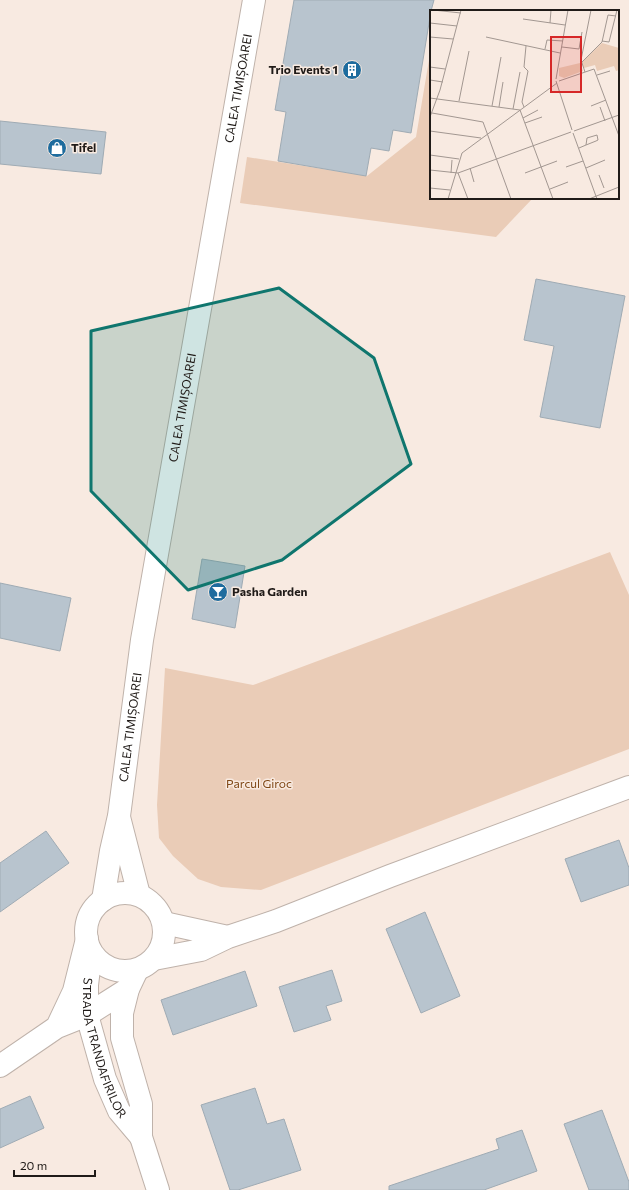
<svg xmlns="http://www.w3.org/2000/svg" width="629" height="1190" viewBox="0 0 629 1190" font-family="Commissioner,sans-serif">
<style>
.green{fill:#eaccb7}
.building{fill:#b8c4ce;stroke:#9fabb4}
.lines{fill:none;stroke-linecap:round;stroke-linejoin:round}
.minor-casing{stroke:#bfb2aa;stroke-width:24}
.secondary-casing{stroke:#bfb2aa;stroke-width:24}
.minor{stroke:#fff;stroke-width:22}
.secondary{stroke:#fff;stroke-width:22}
.marked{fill:#0f766e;fill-opacity:0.2;stroke:#0f766e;stroke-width:3;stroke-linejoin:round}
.labels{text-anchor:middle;stroke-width:3;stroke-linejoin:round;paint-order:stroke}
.poi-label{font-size:12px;font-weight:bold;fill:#201b18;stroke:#f8eae1;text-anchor:start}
.street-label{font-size:12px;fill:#201b18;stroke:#f8eae1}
.park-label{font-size:12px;fill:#7f4715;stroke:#f8eae1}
.inset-road{fill:none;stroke:#a29791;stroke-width:1}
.view{fill:#d62828;fill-opacity:0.15;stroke:#d62828;stroke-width:2}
.inset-edge{fill:none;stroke:#201b18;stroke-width:2}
</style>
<rect width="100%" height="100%" fill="#f8eae1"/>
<path class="green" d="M430,54L431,198H533L496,237L240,203L247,157L367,176L416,137Z
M610,552L629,595V749L261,890L221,887L198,879L173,856L159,838L157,805L165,668L253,685Z"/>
<path class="building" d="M294,0H434L431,11L411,133L393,130L389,151L371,148L366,176L278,161L286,112L275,110Z
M0,121L106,132L101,174L0,164Z
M536,279L625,296L600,428L540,417L554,346L524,340Z
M202,559L245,566L235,628L192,619Z
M0,583L71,598L60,651L0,638Z
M46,831L69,863L0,912V863Z
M619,840L629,868V885L581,902L565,859Z
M425,912L460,996L421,1013L386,929Z
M332,970L342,1001L326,1006L331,1020L294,1032L279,987Z
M245,971L257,1006L173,1035L161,1000Z
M255,1088L267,1124L284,1119L301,1170L238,1190H230L201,1105Z
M30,1096L44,1128L0,1148V1109Z
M602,1110L629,1182V1190H589L564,1124Z
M522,1130L537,1171L484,1190H389V1186L499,1149L496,1139Z"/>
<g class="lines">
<g class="minor-casing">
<path id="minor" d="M164,923L228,937
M154,959L201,950L228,937L276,921L390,876L629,787
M57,1027L74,991L87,939
M0,1066L57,1027L87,1015L128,989"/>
</g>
<g class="secondary-casing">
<g id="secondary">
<path d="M119,817L139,895"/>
<circle cx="125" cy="932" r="39"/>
<path id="s1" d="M103,900L111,851L119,816L142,640L254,0"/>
<path id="s2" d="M91,952L87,985V1015L105,1079L119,1111L141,1137"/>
<path d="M137,970L128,989L122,1013V1038L141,1104V1137L158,1190"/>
</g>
</g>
<use href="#minor" class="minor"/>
<use href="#secondary" class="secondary"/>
</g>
<path class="marked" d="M279,288L374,358L411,464L282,560L188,590L91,491V331Z"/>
<defs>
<g id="building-disc" transform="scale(1)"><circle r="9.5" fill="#1e6c9e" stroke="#f8eae1"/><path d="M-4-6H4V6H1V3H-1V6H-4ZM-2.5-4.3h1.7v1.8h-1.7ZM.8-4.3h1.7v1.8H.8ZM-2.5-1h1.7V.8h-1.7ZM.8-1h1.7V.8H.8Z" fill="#fff"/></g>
<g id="shop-disc" transform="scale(1)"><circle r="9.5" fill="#1e6c9e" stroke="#f8eae1"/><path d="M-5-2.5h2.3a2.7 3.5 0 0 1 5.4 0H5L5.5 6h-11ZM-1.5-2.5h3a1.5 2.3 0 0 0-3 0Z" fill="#fff"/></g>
<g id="bar-disc" transform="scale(1)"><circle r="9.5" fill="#1e6c9e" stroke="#f8eae1"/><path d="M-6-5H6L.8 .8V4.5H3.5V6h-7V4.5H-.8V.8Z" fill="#fff"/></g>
</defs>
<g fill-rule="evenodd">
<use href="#building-disc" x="352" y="70"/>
<use href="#shop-disc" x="57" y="148"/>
<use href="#bar-disc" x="218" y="592"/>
</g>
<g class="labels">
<g class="poi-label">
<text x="338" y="74" text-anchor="end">Trio Events 1</text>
<text x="71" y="152">Tifel</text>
<text x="232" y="596">Pasha Garden</text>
</g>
<g class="street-label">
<text dy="4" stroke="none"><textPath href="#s1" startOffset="823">CALEA TIMIȘOAREI</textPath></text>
<text dy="4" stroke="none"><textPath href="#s1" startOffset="499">CALEA TIMIȘOAREI</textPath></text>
<text dy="4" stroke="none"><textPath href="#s1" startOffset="175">CALEA TIMIȘOAREI</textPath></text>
<text dy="4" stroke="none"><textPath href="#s2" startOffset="99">STRADA TRANDAFIRILOR</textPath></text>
</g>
<g class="park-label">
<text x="259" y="788">Parcul Giroc</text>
</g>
</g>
<g transform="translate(430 10)">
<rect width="189" height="189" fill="#f8eae1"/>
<path d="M172,33L189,38V60L186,61L184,56L167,61L165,55L154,58L151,53ZM150,53L153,61L134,68L129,66V58Z" fill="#eaccb7"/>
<path class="inset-road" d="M3,0L31,3M93,9L135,15M0,13L27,16M120,13L121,0M0,27L23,29M56,27L130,43M172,31L179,32L187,0M132,37L149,39L152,22M115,39L117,30L133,31M151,53L172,32L178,5L186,6M0,57L15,59M155,62L151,50L161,0M167,65L180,61M126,69L138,0M0,70L13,72M126,71L142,120M129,71L164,59L189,126M0,88L90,100M29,91L39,41M62,96L71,47M161,96L176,90M69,97L73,72M94,97L92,92L98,61L94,57L96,36M170,97L175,111M83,99L90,62M90,100L123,189M2,103L53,112L81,189M0,107L10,80L31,0M93,108L108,100M95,113L112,107M0,121L51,128M144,121L189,105M143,123L167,189M149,138L156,135L166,131L168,130L167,125L157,128L156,135M0,145L29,149M136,157L153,151M40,158L44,172M156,158L175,150M0,160L28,163L141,122M21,163L22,150M28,163L38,189M95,163L127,151M169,165L174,178M0,178L20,180M120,179L138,172M18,189L32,143L127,73M159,189L189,177"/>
<path class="view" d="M121,27H151V82H121Z"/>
<rect width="189" height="189" class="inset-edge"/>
</g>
<path d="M14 1170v6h81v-6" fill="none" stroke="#201b18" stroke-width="2"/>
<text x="20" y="1170" font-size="12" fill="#201b18" stroke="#f8eae1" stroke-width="3" paint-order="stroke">20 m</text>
</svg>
